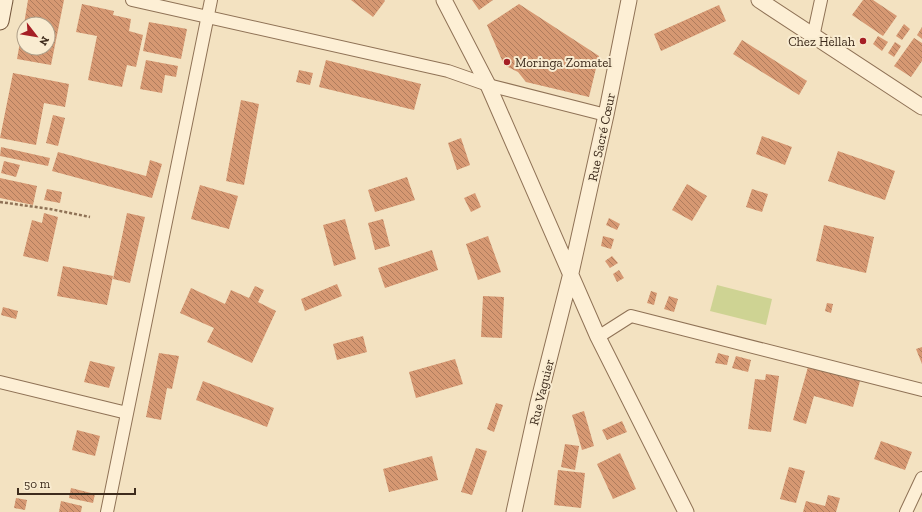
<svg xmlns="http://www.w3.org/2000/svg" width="922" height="512" viewBox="0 0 922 512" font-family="'Zilla Slab',serif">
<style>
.pitch{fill:#ced393}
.building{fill:url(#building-back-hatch)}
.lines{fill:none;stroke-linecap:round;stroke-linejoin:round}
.minor-casing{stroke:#8f7256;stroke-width:14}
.tertiary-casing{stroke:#8f7256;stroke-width:17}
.secondary-casing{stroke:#715339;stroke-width:19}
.path{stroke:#8f7256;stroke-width:2.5;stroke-dasharray:3 2;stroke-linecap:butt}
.minor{stroke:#fdefd5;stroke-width:12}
.tertiary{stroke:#fdefd5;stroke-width:15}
.secondary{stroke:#fdefd5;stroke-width:17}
.poi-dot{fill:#a51f25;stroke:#f9ecd1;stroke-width:1.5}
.labels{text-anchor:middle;stroke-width:4;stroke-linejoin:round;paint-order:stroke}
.poi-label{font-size:13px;fill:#3d2b1c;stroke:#f9ecd1;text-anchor:end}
.street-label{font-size:13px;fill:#3d2b1c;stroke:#f9ecd1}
</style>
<defs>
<pattern id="building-back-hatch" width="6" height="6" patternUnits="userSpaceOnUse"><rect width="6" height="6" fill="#d69872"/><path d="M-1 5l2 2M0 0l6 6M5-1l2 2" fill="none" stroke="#af7c5d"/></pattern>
</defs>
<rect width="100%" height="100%" fill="#f3e2c1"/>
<path class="pitch" d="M717,285L772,299L766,325L710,311Z"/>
<path class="building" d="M28,0H64L51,65L17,59L23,25L24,48H48V24H24Z
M351,0H384L385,1L373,17Z
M472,0H493L479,10Z
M863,0H873L897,16L883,36L852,15Z
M82,4L114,11L113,15L131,19L129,31L143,35L136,67L127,65L122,87L88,80L97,36L76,32Z
M519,4L599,56L589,97L526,82L518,72L504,65L487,25Z
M719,5L726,21L661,51L654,34Z
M149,22L187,29L181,59L143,51Z
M904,24L910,29L902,40L896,36Z
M922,27V39L917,35Z
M878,36L888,42L882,51L873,44Z
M914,38L922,43V61L911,77L894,66Z
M742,40L807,81L799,95L733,54Z
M895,42L901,46L894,57L888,53Z
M146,60L178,66L176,77L165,75L162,93L140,89Z
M326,60L421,84L414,110L319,87Z
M299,70L313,73L310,85L296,82Z
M13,73L69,84L65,107L44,103L36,145L0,138Z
M241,100L259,104L244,185L226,181Z
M53,115L65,118L58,146L46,143Z
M762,136L792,147L785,165L756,154Z
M461,138L470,165L457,170L448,143Z
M1,147L50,158L48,166L0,156Z
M838,151L895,171L885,200L828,181Z
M58,152L146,176L150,160L162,164L152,198L52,171Z
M4,161L20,165L16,177L1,173Z
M407,177L415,200L375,212L368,190Z
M0,178L37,186L33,205L0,198Z
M687,184L707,196L692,221L672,210Z
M200,185L238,196L229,229L191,219Z
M47,189L62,192L60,203L44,200Z
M752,189L768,194L762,212L746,207Z
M475,193L481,207L471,212L464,198Z
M44,213L58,217L48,262L23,256L32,220L42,223Z
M127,213L145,217L130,283L113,279Z
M609,218L620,224L617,230L606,225Z
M345,219L356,259L334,266L323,225Z
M383,219L390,246L375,250L368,223Z
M824,225L874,237L866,273L816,261Z
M488,236L501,272L478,280L466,244Z
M603,236L614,239L611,249L601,246Z
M432,250L438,270L385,288L378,268Z
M612,256L618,263L610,268L605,261Z
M63,266L113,276L107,305L57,296Z
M619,270L624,278L617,282L613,274Z
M337,284L342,296L305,311L301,299Z
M255,286L264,290L258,302L276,311L252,363L207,342L214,328L180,313L191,288L225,304L231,290L249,298Z
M651,291L657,293L654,305L647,303Z
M483,296L504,297L502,338L481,337Z
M669,296L678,299L674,312L664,309Z
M827,303L833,304L831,313L825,311Z
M3,307L18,311L16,319L1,315Z
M363,336L367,352L337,360L333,344Z
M922,347V364L916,349Z
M159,353L179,356L172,389L167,388L161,420L146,417Z
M718,353L729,356L727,365L715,363Z
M736,356L751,360L748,372L732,368Z
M455,359L463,384L416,398L409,372Z
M90,361L115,367L109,388L84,382Z
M808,367L860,381L853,407L814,396L806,424L793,420Z
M766,374L779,376L771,432L748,429L755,379L765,380Z
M203,381L274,408L267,427L196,400Z
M496,403L503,405L494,432L487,429Z
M584,411L594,446L582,450L572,415Z
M622,421L627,432L607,440L602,430Z
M77,430L100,436L95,456L72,450Z
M881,441L912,452L905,470L874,459Z
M565,444L579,446L575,470L561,467Z
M476,448L487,451L472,495L461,492Z
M620,453L636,489L613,499L597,464Z
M432,456L438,480L389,492L383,469Z
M789,467L805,471L796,503L780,499Z
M558,470L585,473L581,508L554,505Z
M71,488L95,494L93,503L69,498Z
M828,495L840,498L836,512H803L806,501L825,506Z
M16,498L27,500L25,510L14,508Z
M61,501L82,506L81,512H59Z"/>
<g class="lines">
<g class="minor-casing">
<path id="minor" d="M132,0L448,71L488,85L606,115
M813,37L821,0
M598,337L631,316L922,390
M0,382L127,413
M107,512L211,0
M906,512L922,478"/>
</g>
<g class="tertiary-casing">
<path id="tertiary" d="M444,0L488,85L598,337L686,512
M759,0L922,107
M514,512L538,403L571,273L606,115L629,0"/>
</g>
<g class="secondary-casing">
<path id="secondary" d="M0,21L4,0"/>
</g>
<path class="path" d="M0,202L50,209L90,217"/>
<use href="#minor" class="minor"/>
<use href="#tertiary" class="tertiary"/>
<use href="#secondary" class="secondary"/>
</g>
<g class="poi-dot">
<circle cx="863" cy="41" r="4"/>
<circle cx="507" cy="62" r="4"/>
</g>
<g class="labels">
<g class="poi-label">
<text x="855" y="46">Chez Hellah</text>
<text x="515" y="67" text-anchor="start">Moringa Zomatel</text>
</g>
<g class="street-label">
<text transform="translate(601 137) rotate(-78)" y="5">Rue Sacré Cœur</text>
<text transform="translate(541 392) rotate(-76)" y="5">Rue Vaguier</text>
</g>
</g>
<g transform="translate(36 36) rotate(121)"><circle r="19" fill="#f9ecd1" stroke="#ae9f89"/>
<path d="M0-3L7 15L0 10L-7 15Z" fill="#a51f25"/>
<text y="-6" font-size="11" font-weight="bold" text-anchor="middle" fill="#3d2b1c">N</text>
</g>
<path d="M18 488v6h117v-6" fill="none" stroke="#3d2b1c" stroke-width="2"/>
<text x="24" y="488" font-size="12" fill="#3d2b1c" stroke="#f9ecd1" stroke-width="3" paint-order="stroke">50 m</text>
</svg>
